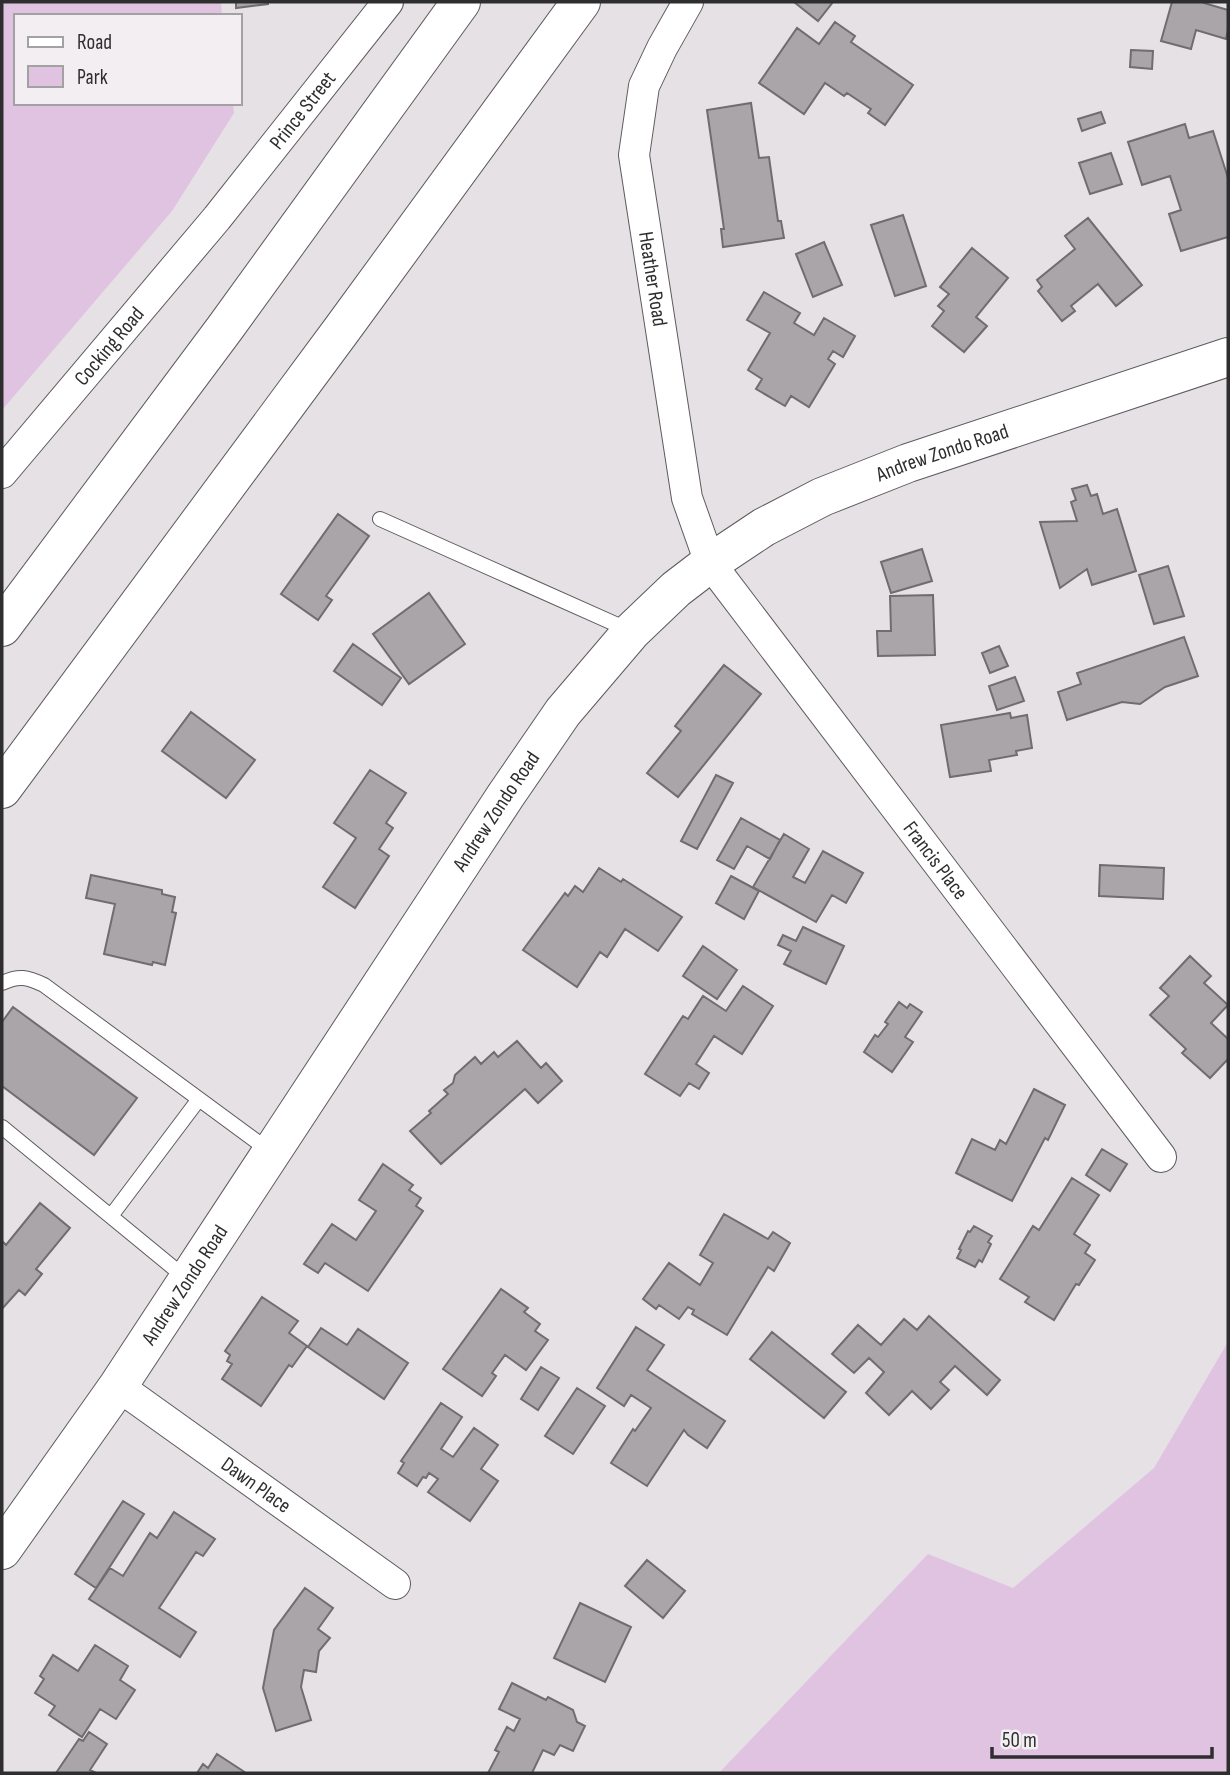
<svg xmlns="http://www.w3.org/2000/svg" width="1230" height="1775" viewBox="0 0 1230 1775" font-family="'Sofia Sans Condensed',sans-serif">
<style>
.green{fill:#e0c3e1}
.building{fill:#a9a5a9;stroke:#706c70;stroke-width:2}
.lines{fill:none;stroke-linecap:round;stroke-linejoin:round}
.lane-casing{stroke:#5e5a5e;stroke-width:16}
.street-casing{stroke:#5e5a5e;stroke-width:32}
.primary-casing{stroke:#5e5a5e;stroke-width:40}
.highway-casing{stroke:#5e5a5e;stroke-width:40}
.lane{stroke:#fff;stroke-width:14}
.street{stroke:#fff;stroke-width:30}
.primary{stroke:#fff;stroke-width:38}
.highway{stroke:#fff;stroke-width:38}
.labels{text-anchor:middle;stroke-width:5;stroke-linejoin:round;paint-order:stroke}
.street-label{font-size:21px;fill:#2f2e2f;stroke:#f2eef2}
</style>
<rect width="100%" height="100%" fill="#e5e1e5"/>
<path class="green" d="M2,2H221L222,16H16V103H233L234,113L172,211L2,410Z
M1228,1342V1773H719L928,1554L1013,1588L1154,1468Z"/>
<path class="building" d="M236,2H268V4L236,8Z
M794,2H833L818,21Z
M1172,2H1204V3L1228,10V30L1226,39L1196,30L1191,49L1161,41Z
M835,22L855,36L851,42L913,85L885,125L868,113L871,109L847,93L844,96L825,83L804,114L759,83L797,28L819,44Z
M1131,50L1153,51L1152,69L1130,67Z
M751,103L759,158L769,157L778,221H781L784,238L723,247L721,229H724L707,110Z
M1101,112L1105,123L1082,131L1078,119Z
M1185,124L1189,138L1213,131L1228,178V237L1181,251L1169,214L1181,210L1170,176L1142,185L1128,142Z
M1111,153L1122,184L1090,194L1079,163Z
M903,215L926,286L895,296L871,225Z
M1088,218L1142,285L1116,306L1098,284L1071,306L1075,311L1062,321L1038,291L1042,287L1037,280L1075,249L1065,236Z
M824,242L842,285L813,297L796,254Z
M972,248L1008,278L976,317L987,326L964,352L932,326L944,311L938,306L949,294L940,287Z
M764,292L800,313L794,323L814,335L824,318L855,336L843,357L833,351L828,359L835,364L809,407L791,396L785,406L756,389L762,379L748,370L770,333L747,320Z
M1087,485L1091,496L1097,494L1103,514L1117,509L1136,571L1092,585L1087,569L1060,588L1040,522L1077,521L1071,502L1076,500L1072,489Z
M338,514L369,536L326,596L332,600L318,620L281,594Z
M922,549L932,581L891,593L881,562Z
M1168,566L1184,616L1154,624L1139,575Z
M429,593L465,644L409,684L373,634Z
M933,595L935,655L878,656L877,631H891L890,596Z
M1184,637L1198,676L1165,687L1140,704L1122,702L1067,720L1058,692L1081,684L1077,673Z
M353,644L401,678L382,705L334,671Z
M999,646L1008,666L990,673L982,653Z
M724,665L761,694L678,797L647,773L681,731L675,726Z
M1015,677L1024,701L997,710L989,686Z
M191,712L255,760L226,798L162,751Z
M1010,713L1011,718L1027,715L1032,748L1016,751L1017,755L989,760L991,771L950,777L941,725Z
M370,770L406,793L386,823L393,828L379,849L389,856L355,908L323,887L356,838L334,823Z
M716,775L733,783L697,849L681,841Z
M741,818L780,840L770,859L747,846L734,869L717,860Z
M784,834L809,849L793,877L805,883L823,851L863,873L846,903L832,895L816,922L753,887Z
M1100,865L1164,868L1163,899L1099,896Z
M599,868L621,882L623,879L682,917L658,951L625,929L607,957L600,952L577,987L523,950L565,893L568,896L575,886L583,892Z
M91,875L162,890V894L175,897L172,912L176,913L165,965L153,962L152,965L104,954L115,904L86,898Z
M731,876L759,891L744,919L716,903Z
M803,927L844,946L826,984L784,964L791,951L778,945L783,935L796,941Z
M703,946L737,970L717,999L683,976Z
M1190,956L1211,976L1204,983L1228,1005L1211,1023L1228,1039V1059L1210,1078L1182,1053L1186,1049L1150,1015L1169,996L1160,988Z
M743,986L773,1006L742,1054L714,1036L696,1064L709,1073L699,1089L689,1083L680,1096L645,1074L683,1016L688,1019L703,996L726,1011Z
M899,1002L907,1008L910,1004L922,1012L905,1037L913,1042L892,1072L864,1052L875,1035L878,1037L888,1024L885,1022Z
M13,1007L137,1098L94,1155L2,1086V1022Z
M517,1041L541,1068L546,1063L562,1081L538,1103L525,1089L441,1164L410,1131L431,1113L429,1111L448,1094L444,1090L453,1083L455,1075L475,1057L481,1064L494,1052L498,1057Z
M1034,1089L1065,1105L1048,1140L1045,1138L1012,1201L956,1173L972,1139L995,1150L1000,1140L1006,1144Z
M1102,1149L1127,1164L1110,1191L1086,1175Z
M383,1164L413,1185L409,1190L421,1198L416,1206L423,1211L368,1291L325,1263L318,1273L304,1264L332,1224L356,1240L376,1211L359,1200Z
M1072,1178L1099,1195L1074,1234L1090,1245L1085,1253L1095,1260L1079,1285L1076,1284L1054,1320L1025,1302L1029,1297L1000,1279L1033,1226L1039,1230Z
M40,1203L70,1228L36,1269L42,1274L25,1295L19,1290L2,1309V1241L6,1245Z
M724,1214L768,1239L773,1232L790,1243L774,1271L768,1267L727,1335L692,1314L694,1310L688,1307L679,1319L659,1305L656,1309L643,1299L669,1263L700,1285L713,1263L700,1255Z
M974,1226L992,1236L988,1242L991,1244L982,1262L979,1260L975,1267L957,1258L961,1250L959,1249L968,1231L970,1232Z
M501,1289L528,1308L524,1312L540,1324L535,1331L548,1340L526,1370L505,1355L492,1373L496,1376L482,1396L443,1369Z
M262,1297L298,1321L289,1333L307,1346L292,1367L289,1365L261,1406L222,1379L232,1364L227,1361L230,1355L225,1351Z
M929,1316L1000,1380L987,1395L955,1366L940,1382L949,1390L931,1409L912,1391L889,1415L866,1393L884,1372L869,1358L854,1373L832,1354L858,1325L881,1345L904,1319L917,1330Z
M636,1327L664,1345L647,1370L725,1421L707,1448L688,1435L684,1430L647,1486L611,1463L633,1429L635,1431L651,1408L631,1395L624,1406L597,1388Z
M321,1328L347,1345L358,1329L408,1363L384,1399L308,1347Z
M772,1332L846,1392L824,1418L750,1359Z
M541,1367L559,1378L538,1410L521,1399Z
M577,1388L605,1406L573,1454L545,1436Z
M441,1403L462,1417L441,1449L453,1457L474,1428L498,1445L481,1469L498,1481L470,1521L428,1492L438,1479L429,1473L426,1478L423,1477L417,1486L398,1473L404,1463L401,1461Z
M123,1501L144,1514L96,1588L75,1574Z
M174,1512L215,1539L203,1556L196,1552L159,1608L196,1632L180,1657L89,1599L110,1568L123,1576L150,1533L157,1538Z
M647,1560L685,1591L663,1618L625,1586Z
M305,1588L333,1608L318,1629L330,1638L319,1651L316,1672L304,1670L301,1687L311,1720L276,1731L263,1688L274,1630Z
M580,1603L631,1627L605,1682L554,1658Z
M95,1645L128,1666L120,1680L135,1690L116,1719L100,1709L82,1737L49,1715L55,1706L35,1693L44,1679L40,1676L53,1655L78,1671Z
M512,1683L546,1700L548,1697L573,1710L577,1722L585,1726L573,1751L560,1745L554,1755L543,1750L532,1773H488L499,1752L495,1750L507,1727L514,1731L520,1719L499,1709Z
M89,1732L107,1744L90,1770L96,1773H56L79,1739L83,1741Z
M217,1754L246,1773H197L203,1764L208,1768Z"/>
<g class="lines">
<g class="lane-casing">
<path id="lane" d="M380,519L631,631
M2,983C19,975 27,977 44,985L271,1152
M2,1127L187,1279
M111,1216L199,1099"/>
</g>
<g class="street-casing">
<g id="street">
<path id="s1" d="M688,2L662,48L644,86L634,155L687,498L710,563L1161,1157"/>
<path id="s2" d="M2,473L217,218L388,2"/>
<path id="s3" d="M118,1386L395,1584"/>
</g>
</g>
<g class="primary-casing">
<g id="primary">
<path id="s4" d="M2,1550L118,1386L506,795L563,712L632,631L676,589L710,563L764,527L822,497L908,463L1228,357"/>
</g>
</g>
<g class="highway-casing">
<path id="highway" d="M2,627L225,328L461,2
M2,789L343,328L581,2"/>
</g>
<use href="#lane" class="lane"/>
<use href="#street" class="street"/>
<use href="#primary" class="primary"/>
<use href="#highway" class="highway"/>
</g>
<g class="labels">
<g class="street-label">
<text dy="7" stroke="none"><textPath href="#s2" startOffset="471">Prince Street</textPath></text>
<text dy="7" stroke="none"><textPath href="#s1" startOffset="290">Heather Road</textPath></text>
<text dy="7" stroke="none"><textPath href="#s2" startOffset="166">Cocking Road</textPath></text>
<text dy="7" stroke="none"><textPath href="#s4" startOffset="1477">Andrew Zondo Road</textPath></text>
<text dy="7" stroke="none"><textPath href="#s4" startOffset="889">Andrew Zondo Road</textPath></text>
<text dy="7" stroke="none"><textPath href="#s1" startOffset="954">Francis Place</textPath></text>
<text dy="7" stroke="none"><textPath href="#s4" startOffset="322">Andrew Zondo Road</textPath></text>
<text dy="7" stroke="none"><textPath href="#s3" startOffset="170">Dawn Place</textPath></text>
</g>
</g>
<rect width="1230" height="1775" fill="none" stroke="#2f2e2f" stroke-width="7"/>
<rect x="14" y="14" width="228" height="91" fill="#f2eef2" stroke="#a4a1a4" stroke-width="2"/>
<rect x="28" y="37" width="35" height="10" fill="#ffffff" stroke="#a4a1a4" stroke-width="2"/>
<text x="77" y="49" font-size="21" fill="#2f2e2f">Road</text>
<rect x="28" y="66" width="35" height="21" fill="#e0c3e1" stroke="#a4a1a4" stroke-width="2"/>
<text x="77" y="84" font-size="21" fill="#2f2e2f">Park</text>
<path d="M992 1747v10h220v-10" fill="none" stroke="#2f2e2f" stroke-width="3.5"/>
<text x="1002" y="1747" font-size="21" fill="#2f2e2f" stroke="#f2eef2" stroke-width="5" paint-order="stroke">50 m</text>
</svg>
